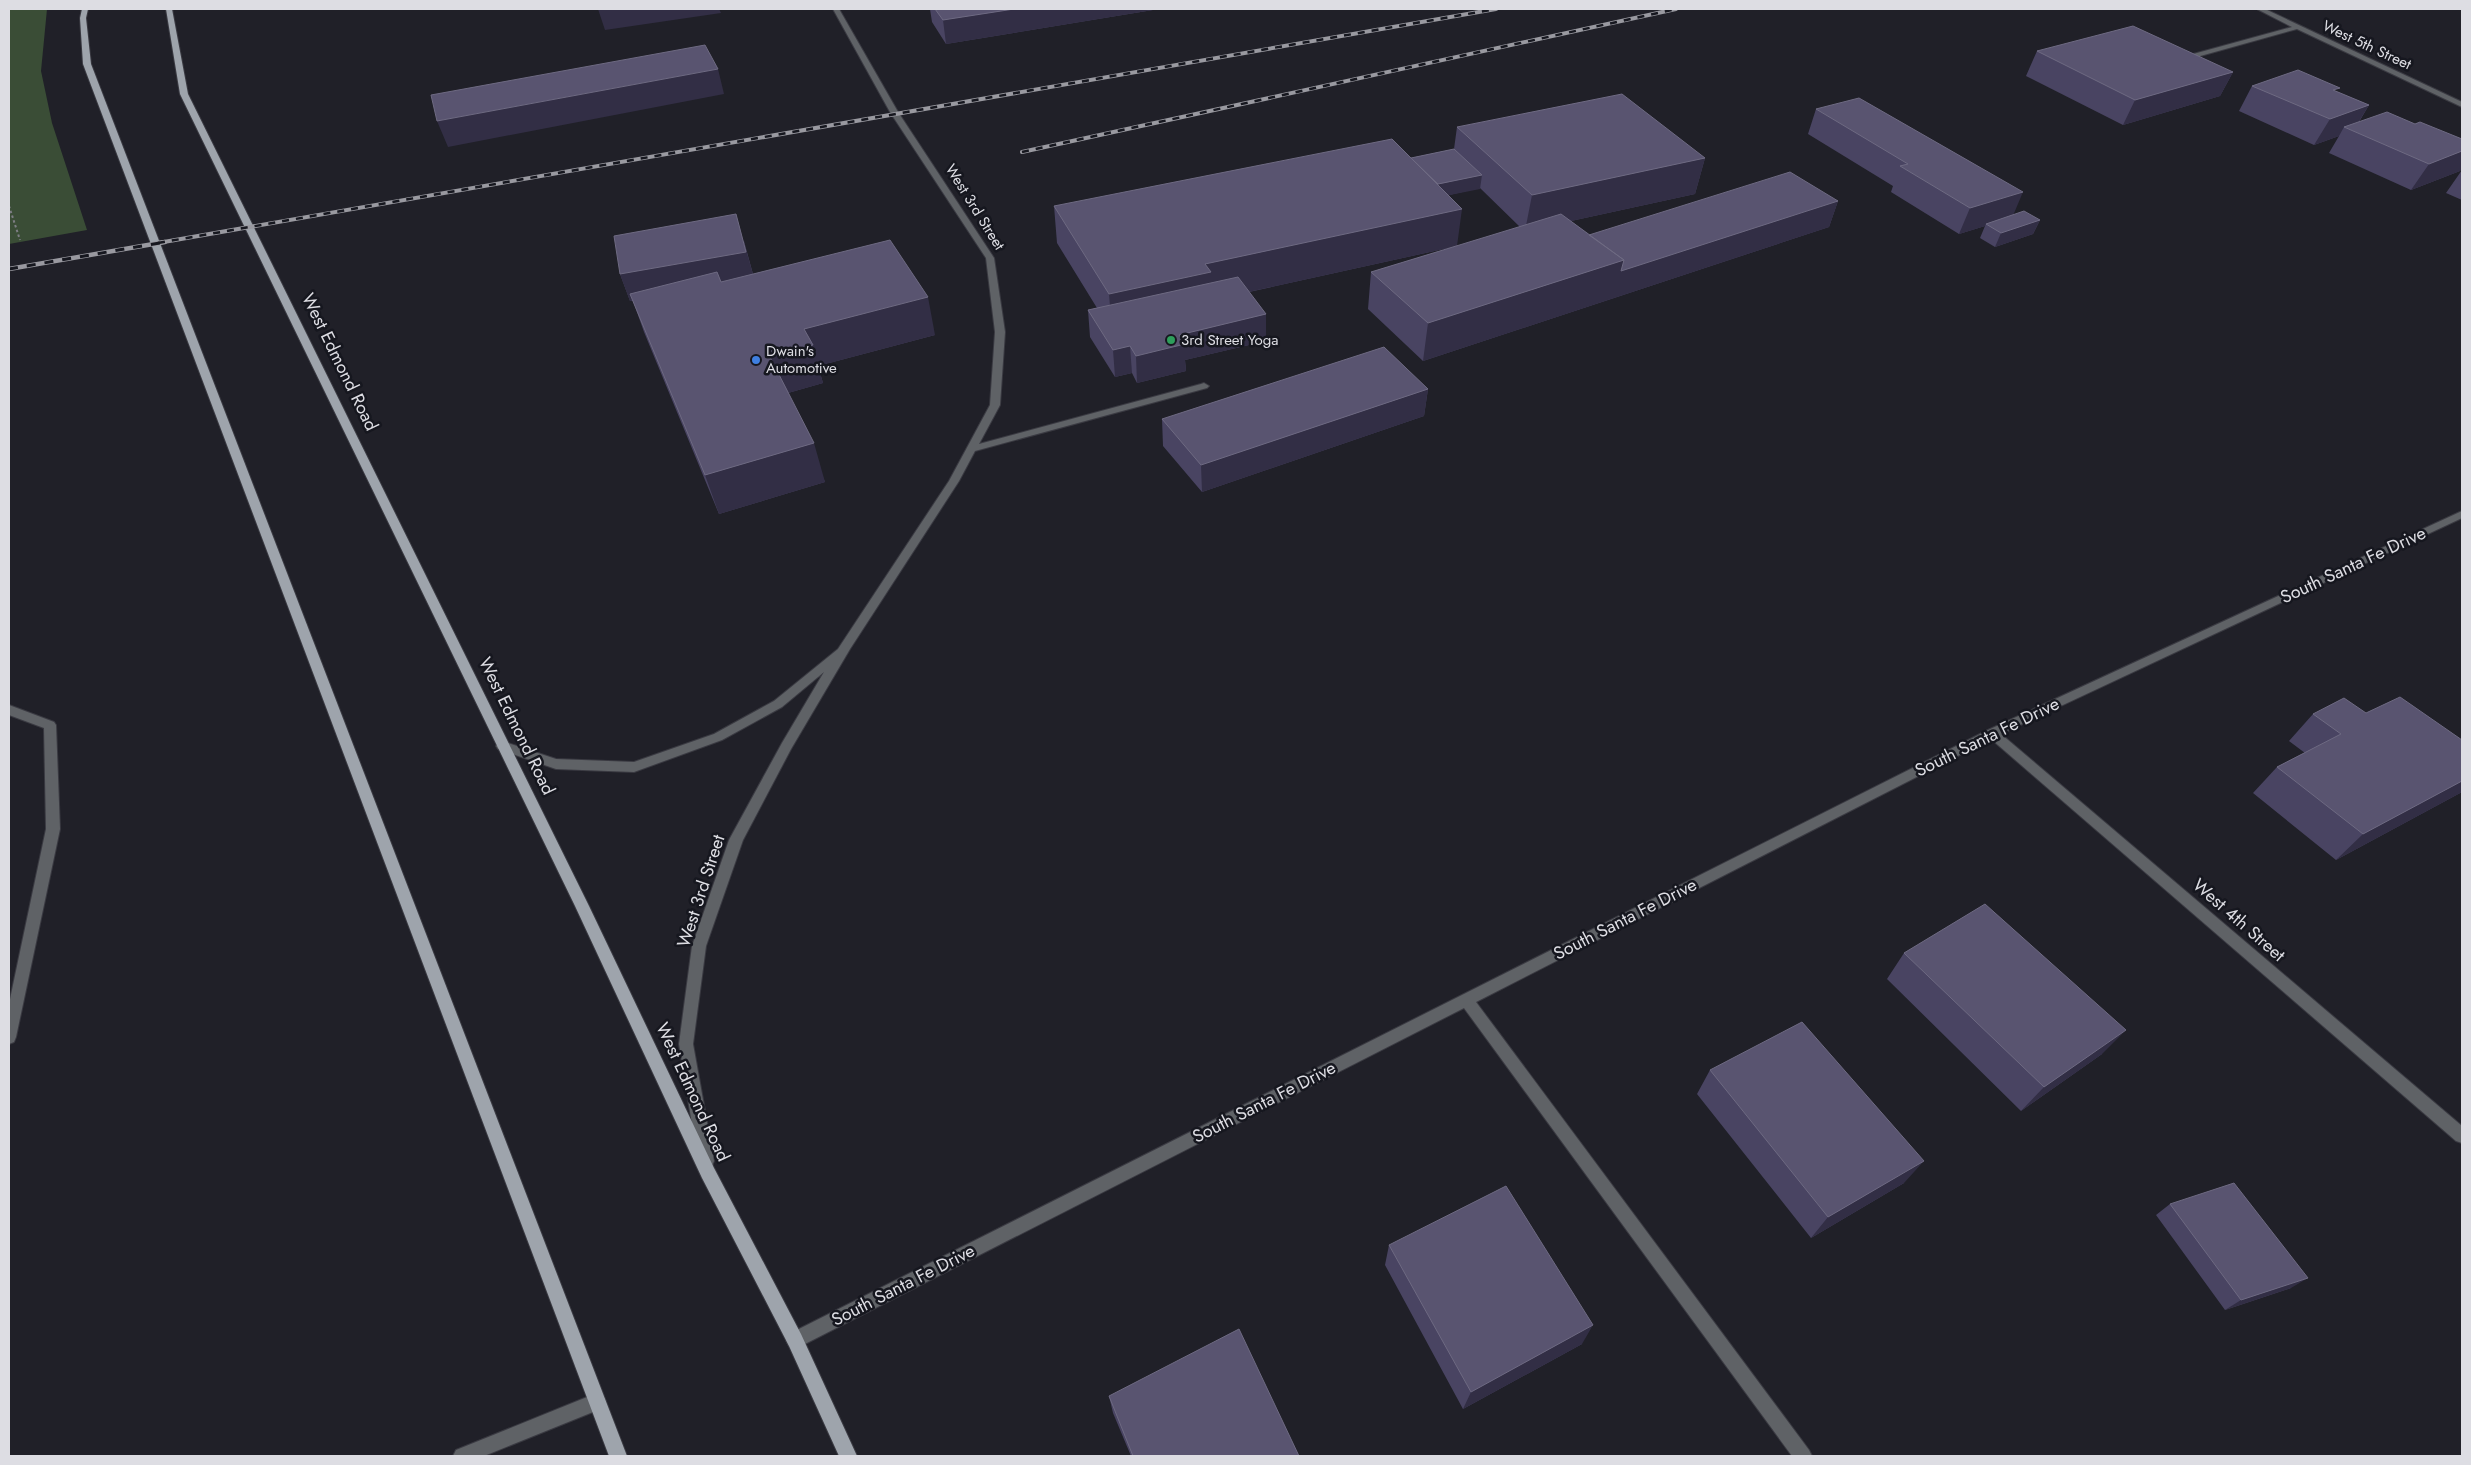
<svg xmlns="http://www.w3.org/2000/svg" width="2471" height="1465" viewBox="0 0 2471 1465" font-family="Jost,sans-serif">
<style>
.green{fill:#3a4d36}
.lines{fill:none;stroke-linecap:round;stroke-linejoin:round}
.minor-casing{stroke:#3a3a42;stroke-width:2}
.major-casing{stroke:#3a3a42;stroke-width:2}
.path{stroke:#7e7e85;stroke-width:2;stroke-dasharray:2.5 2.5;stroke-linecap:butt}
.minor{fill:#5f6266;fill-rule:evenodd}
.major{fill:#9ea4ac;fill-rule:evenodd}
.rail-far1-casing{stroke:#9999a0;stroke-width:4}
.rail-casing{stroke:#9999a0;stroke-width:4.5}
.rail-far1{stroke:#16171f;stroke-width:2.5;stroke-dasharray:7;stroke-linecap:butt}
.rail{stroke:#16171f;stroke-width:3;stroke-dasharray:9;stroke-linecap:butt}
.wall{fill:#494462}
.shaded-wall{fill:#322e45}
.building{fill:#595470;stroke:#6e6a82}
.leisure-dot{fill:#2e9e5b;stroke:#16171f;stroke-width:2}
.shop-dot{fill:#3f7fe0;stroke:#16171f;stroke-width:2}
.labels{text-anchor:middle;stroke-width:5;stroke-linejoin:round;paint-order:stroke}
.far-street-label{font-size:15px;fill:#dddde3;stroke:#16171f}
.far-poi-label{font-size:15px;fill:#dddde3;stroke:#16171f;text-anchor:start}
.street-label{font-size:18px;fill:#dddde3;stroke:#16171f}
</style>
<rect width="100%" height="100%" fill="#202028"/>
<path class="green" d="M9,9H47L41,71L52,123L87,230L9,244Z"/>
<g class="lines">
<g class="minor-casing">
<path id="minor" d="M833,9H839L898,112L994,258L1005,332L1000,405L979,444L1201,384L1204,383L1209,386L1207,388L975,451L959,481L850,649L791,749L743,840L706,946L693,1044L714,1161L712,1166L706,1169L700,1166L698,1161L679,1044L692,946L729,840L782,743L824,672L782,707L722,740L634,772L556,769L498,749L496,746L498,743L502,741L556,759L634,762L714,734L774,701L838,649L949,481L990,405L995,332L986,258L890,112Z
M2257,9H2265L2462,102V107L2297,29L2186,60V56L2292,27Z
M2462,511V518L2001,734L2462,1126V1143L2456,1141L1991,739L1476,1002L1809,1450L1812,1456H1792L1464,1008L801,1346L795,1349L789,1346L786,1340L789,1334L1988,730Z
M9,705L54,722L56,725L60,829L16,1037L14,1042L9,1044V1004L46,829L44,728L9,715Z
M597,1393L603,1396L606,1402L603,1408L484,1456H453L456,1450Z"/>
</g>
<g class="major-casing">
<path id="major" d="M82,9H88L86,18L91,64L627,1456H609L83,64L80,18Z
M166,9H172L188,94L589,906L714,1168L801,1334L857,1456H839L789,1346L702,1178L575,906L180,94Z"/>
</g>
<path class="path" d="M9,206L20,240"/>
<use href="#minor" class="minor"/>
<use href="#major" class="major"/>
<g class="rail-far1-casing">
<path id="rail-far1" d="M1022,152L1676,9
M158,243L1496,9"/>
</g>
<g class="rail-casing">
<path id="rail" d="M9,269L165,242"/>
</g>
<use href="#rail-far1" class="rail-far1"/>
<use href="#rail" class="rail"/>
</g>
<path class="wall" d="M930,9H1159L946,44L932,22Z
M2037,51L2233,72L2220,96L2123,125L2026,76Z
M2252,86L2337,92L2369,105L2359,122L2415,124L2462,139V168L2460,171L2411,190L2329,153L2339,136L2314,145L2239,111Z
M1816,109L2013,215L2040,220L2033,234L1995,247L1980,238L1985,226L1959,234L1891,192L1893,186L1808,134Z
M1457,127L1705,158L1695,194L1571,221L1589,235L1838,201L1829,227L1423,361L1368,309L1371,272L1520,227L1480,188L1449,195L1457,246L1249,292L1266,314V341L1185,360L1186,371L1137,383L1132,373L1115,377L1090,337L1088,310L1097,308L1057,243L1054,206L1411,158L1454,149Z
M2462,170V200L2446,193Z
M744,241L753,274L935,335L818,366L823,383L788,393L825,482L719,514L644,332L633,301H630L620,274Z
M1428,389L1424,416L1202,492L1163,446L1162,419Z
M2366,713L2462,740V792L2336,860L2253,793L2277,767L2305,753L2289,741L2313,714Z
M1904,953L2102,1054L2021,1111L1887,979Z
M1710,1070L1904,1183L1811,1238L1697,1094Z
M2170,1204L2291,1288L2225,1310L2156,1215Z
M1389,1245L1582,1344L1463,1409L1385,1265Z
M1109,1396L1299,1456H1131L1113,1413Z"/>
<path class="shaded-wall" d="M598,9H719L721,13L605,30Z
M1014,9H1159L946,44L943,20Z
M718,69L724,94L448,147L437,121Z
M2233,72L2220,96L2123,125L2135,100Z
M2369,105L2353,131L2344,127L2339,136L2314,145L2330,119Z
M2462,151V168L2460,171L2411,190L2429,164Z
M1705,158L1695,194L1525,231L1532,195Z
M1482,175L1480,189L1415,202L1417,189Z
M2023,192L2012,218L1986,224L1985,226L1959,234L1970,208Z
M1838,201L1829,227L1423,361L1428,323L1624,260Z
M1462,209L1457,246L1212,300L1112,332L1109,294L1205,264Z
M736,214L754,278L630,301L620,274Z
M2040,220L2033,234L1995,247L2001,233Z
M928,297L935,335L818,366L823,383L781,395L770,357L804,329Z
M1266,314V341L1185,360L1186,371L1137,383L1136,356L1179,335Z
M1130,346L1132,373L1115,377L1113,350Z
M1428,389L1424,416L1202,492L1201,465Z
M814,443L825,482L719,514L705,475Z
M2462,781V792L2336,860L2363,834Z
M2126,1030L2102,1054L2021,1111L2044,1087Z
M1924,1161L1904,1183L1811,1238L1828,1217Z
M2308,1278L2291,1288L2225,1310L2241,1300Z
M1593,1325L1582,1344L1463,1409L1471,1392Z"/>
<path class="building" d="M935,9H1014L943,20Z
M2133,26L2233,72L2135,100L2037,51Z
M705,45L718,69L437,121L431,95Z
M2298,70L2340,88L2333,90L2369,105L2330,119L2252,86Z
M1622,94L1705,158L1532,195L1457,127Z
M1859,98L2023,192L1970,208L1900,166L1908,164L1816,109Z
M2387,112L2415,124L2420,122L2462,139V151L2429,164L2344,127Z
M1392,139L1462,209L1205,264L1211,272L1109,294L1054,206Z
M1454,149L1482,175L1438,184L1411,158Z
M1790,172L1838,201L1621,271L1624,260L1589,235Z
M2024,211L2040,220L2001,233L1986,224Z
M736,214L746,252L620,274L614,236Z
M1561,214L1624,260L1428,323L1371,272Z
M890,240L928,297L804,329L813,345L770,357L814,443L705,475L630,294L717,272L721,282Z
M1238,277L1266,314L1179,335L1185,344L1136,356L1130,346L1113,350L1088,310Z
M1384,347L1428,389L1201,465L1162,419Z
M2400,697L2462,740V781L2363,834L2277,767L2341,734L2313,714L2344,698L2366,713Z
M1985,904L2126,1030L2044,1087L1904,953Z
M1802,1022L1924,1161L1828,1217L1710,1070Z
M2234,1183L2308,1278L2241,1300L2170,1204Z
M1506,1186L1593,1325L1471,1392L1389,1245Z
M1239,1329L1299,1456H1133L1109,1396Z"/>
<circle class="leisure-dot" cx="1171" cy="340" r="5"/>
<circle class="shop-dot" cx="756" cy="360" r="5"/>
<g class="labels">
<g class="far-street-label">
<text transform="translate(2367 45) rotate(25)" y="5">West 5th Street</text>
<text transform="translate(975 207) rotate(58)" y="5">West 3rd Street</text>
</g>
<g class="far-poi-label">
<text x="1181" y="345">3rd Street Yoga</text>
<text x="766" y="356">Dwain's<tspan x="766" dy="17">Automotive</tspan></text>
</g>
<g class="street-label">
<text transform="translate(340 362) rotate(64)" y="6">West Edmond Road</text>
<text transform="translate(2353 565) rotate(-25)" y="6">South Santa Fe Drive</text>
<text transform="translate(517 726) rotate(64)" y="6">West Edmond Road</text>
<text transform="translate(1987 737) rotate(-26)" y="6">South Santa Fe Drive</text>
<text transform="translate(701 891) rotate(-72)" y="6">West 3rd Street</text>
<text transform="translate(1625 919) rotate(-27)" y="6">South Santa Fe Drive</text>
<text transform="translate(2239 920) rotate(41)" y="6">West 4th Street</text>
<text transform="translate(693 1092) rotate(65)" y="6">West Edmond Road</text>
<text transform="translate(1264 1102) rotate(-27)" y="6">South Santa Fe Drive</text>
<text transform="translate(903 1285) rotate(-27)" y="6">South Santa Fe Drive</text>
</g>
</g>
<rect width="2471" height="1465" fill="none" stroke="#dddde3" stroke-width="20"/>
</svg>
